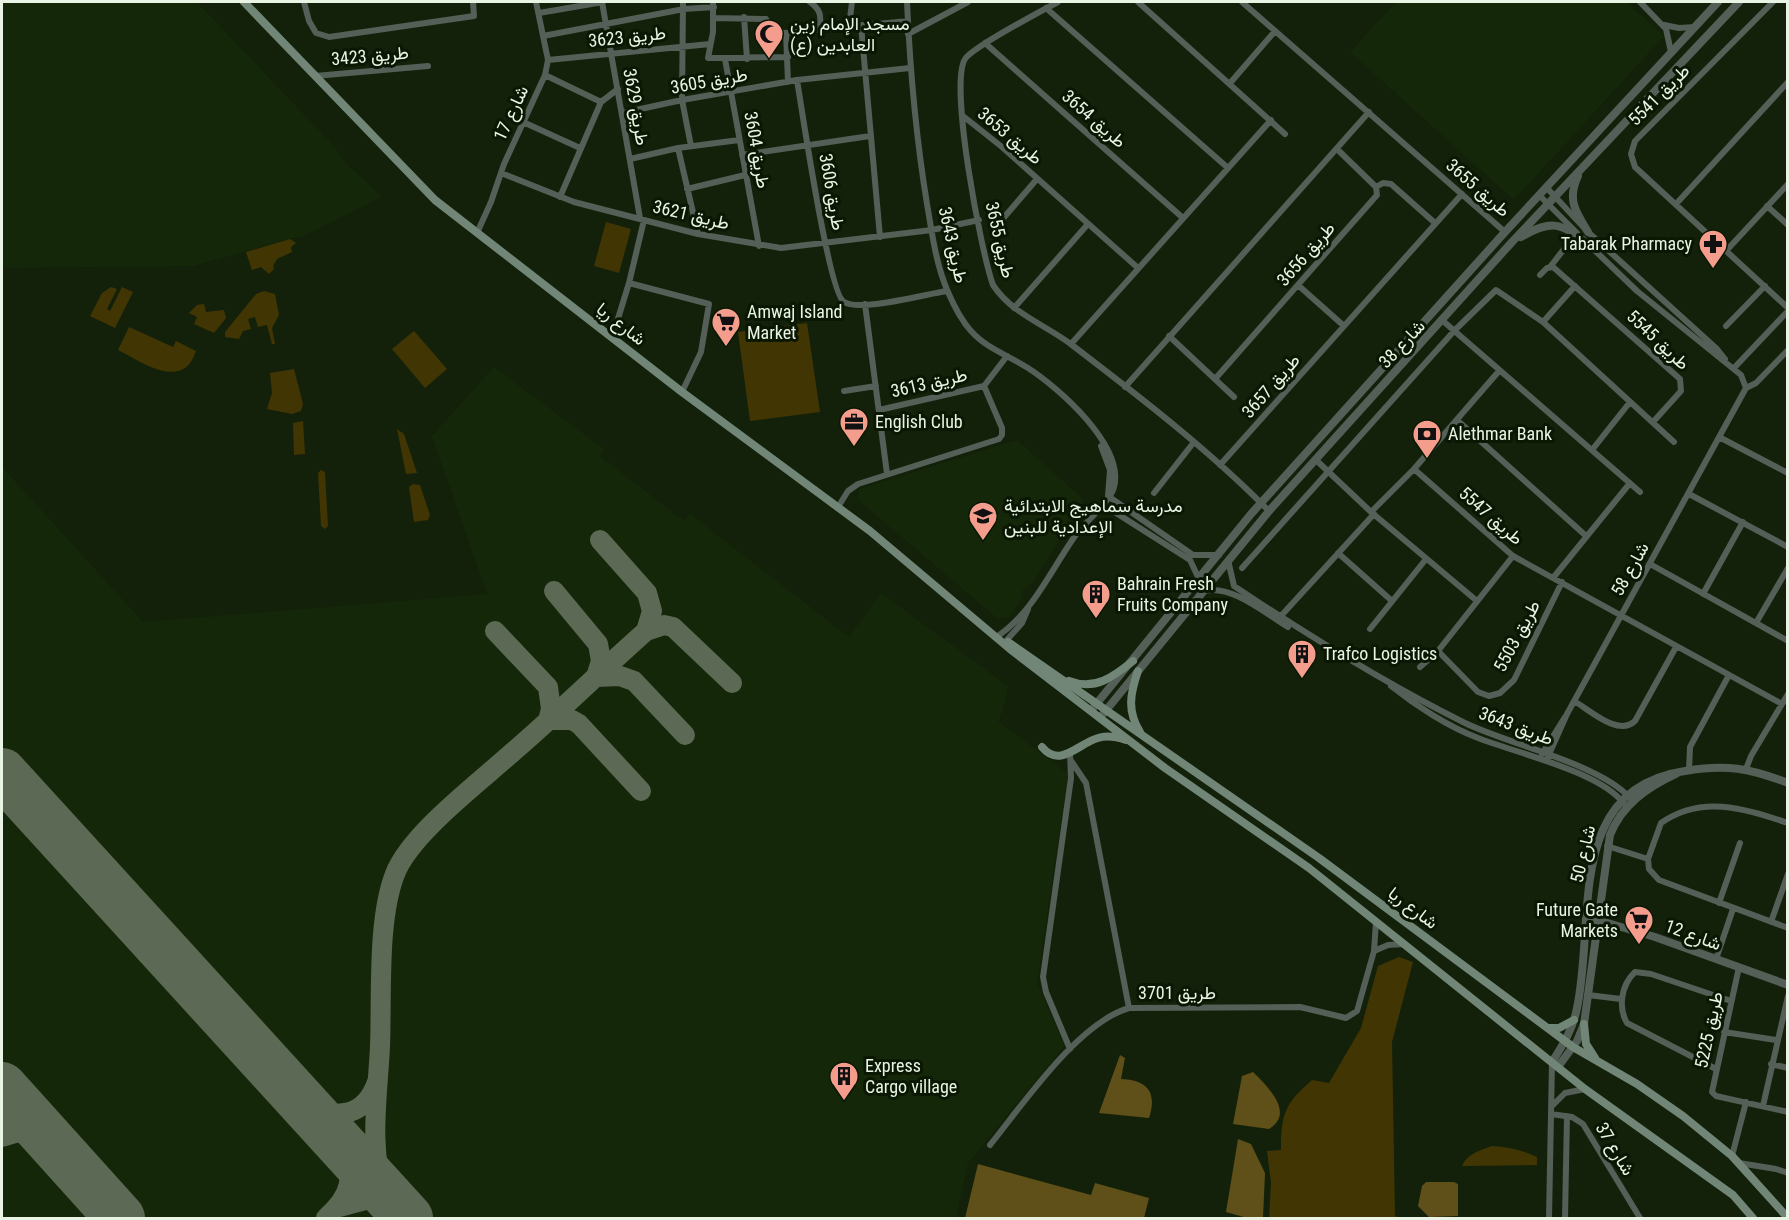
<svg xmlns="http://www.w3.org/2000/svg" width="1789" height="1220" viewBox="0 0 1789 1220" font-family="'Roboto Condensed',Vazirmatn,sans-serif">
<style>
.built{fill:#152709}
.green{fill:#423504}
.forest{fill:#5f4f18}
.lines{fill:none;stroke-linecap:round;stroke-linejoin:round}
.taxiway{stroke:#5c6954;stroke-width:20}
.runway{stroke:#5c6954;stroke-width:50}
.minor{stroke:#535f57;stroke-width:6}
.tertiary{stroke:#535f57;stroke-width:8}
.secondary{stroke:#728678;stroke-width:8}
.labels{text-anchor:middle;stroke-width:6;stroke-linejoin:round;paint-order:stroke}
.poi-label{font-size:18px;fill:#eaf4e4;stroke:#0a1703;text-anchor:start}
.street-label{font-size:18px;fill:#eaf4e4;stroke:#0a1703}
</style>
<rect width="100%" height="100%" fill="#13210a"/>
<path class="built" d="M2,2H197L330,142L348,165L382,197L300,238L295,237L193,266L2,268Z
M1396,2H1626L1664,36L1514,200L1350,52Z
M494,367L604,449L600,456L684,521L690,514L849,637L881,593L1008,686L1003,710L998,721L1068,774L1037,983L1064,1046L968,1163L956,1218H2V467L143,622L487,594L432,436Z
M1017,440L1084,500L1033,582L1022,591V597L1010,617L998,619L857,499L860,489Z"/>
<path class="green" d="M606,222L631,229L619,273L594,266Z
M290,239L296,243L291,247L292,252L277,259L273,266L274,269L269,274L261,267L252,270L246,252Z
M111,287L117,289L107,309L110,311L122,287L133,292L115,328L90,316L102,293Z
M264,291L275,294L279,315L272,328L275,344H272L267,325L258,327L255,317L248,319L251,329L243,331L239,339L225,337V332L256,294Z
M204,304L206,312L224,310L226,318L214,333L194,324L197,317L189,313L197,305Z
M807,323L820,412L750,421L738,332Z
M129,327L173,347L176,341L196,351C183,392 142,362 118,350Z
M414,331L447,369L425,388L392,349Z
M294,369L303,404L301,411L292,414L267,409L272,393L270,373Z
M303,421L305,454L294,455L293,423Z
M397,429L404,434L417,473L406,474Z
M321,470L325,472L328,526L325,529L321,526L318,473Z
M413,484L420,485L430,515L428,520L414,522L409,487Z
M1399,957L1413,962L1392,1042L1395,1216L1401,1218H1269L1271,1183L1267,1151L1281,1150C1281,1114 1285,1103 1312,1080L1329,1083L1361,1028L1378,966Z
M1492,1146C1508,1147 1523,1150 1537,1157V1165L1462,1166C1467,1154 1480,1150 1492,1146Z"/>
<path class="forest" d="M1120,1055L1125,1058L1121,1079C1146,1080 1158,1091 1149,1118L1099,1113Z
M1253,1072C1266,1085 1296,1113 1269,1129L1233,1124L1242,1076Z
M1238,1139L1251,1144L1265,1173L1263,1218H1247L1226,1212Z
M978,1164L1091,1195L1095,1183L1149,1198L1144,1218H965Z
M1426,1182H1454L1458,1184V1216L1429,1217L1418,1206L1422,1186Z"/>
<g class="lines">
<path class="taxiway" d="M554,591L598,644L601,661L596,677L620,676L634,681L685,735
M495,631L548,687L551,709L548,721
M646,631L664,625L673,627L732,683
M548,720H572L579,724L641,791
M2,794L78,857
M2,1094L4,1109L2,1124
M304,1105C335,1119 364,1119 377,1082
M2,1137L19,1132L49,1140
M385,1194C368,1150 378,1093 380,1046C382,996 377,920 395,874C410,834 481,781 514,751C559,712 601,671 646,631L652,611L647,593L600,540
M339,1207L369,1199L396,1206
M326,1218C352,1195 356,1176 340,1145"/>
<path class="runway" d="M2,773L408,1218
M2,1087L120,1218"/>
<path class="minor" d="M304,2L309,21L316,33L329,37L474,16L473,2
M602,2L640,218
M683,2L682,100L691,146
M713,2V32L708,58L788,57
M810,2C821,10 821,15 820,29
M907,2C910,69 916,137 927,204C932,233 936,265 948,292C954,306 961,320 971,331C986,348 1009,356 1028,368C1059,388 1125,446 1114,487C1111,501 1084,523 1075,536C1051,570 1033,612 998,636
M1058,2C1041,11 972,48 965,59C949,85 981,252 993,285C1012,314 1046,325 1072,345C1140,397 1209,450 1269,511
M1138,2L1285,134
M1242,2L1505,232
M1640,2L1666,29L1671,52
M1773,2L1635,141L1631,154L1635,167L1788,308
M1046,8L1228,168
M539,13L603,2
M744,17L747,59
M714,18L766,19L774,32L786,33L788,82
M861,25L880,237
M1664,25L1679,28L1695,27
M849,26L852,2
M786,33L908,21
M908,34L968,2
M543,36L684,9L714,7
M985,43L1183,218
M725,59L759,246
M548,60L710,44
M545,75L601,102
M315,76L428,66
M797,80C802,110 829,294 844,302C860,312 926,294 947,291
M1231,82L1275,31
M622,113L682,100L797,80L910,68
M963,116L1002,147L1138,268
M523,122L580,148
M678,148L698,234
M742,155L870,136
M630,159L678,148L739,140
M501,173L574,202L698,234L781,248L932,230L979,220
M1376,187L1383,183L1391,184L1435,223
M1546,187L1588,232L1717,349L1725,359
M687,189L745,175
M1539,195L1577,233
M560,197L601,102L618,89
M1676,204L1788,82
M1767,206L1788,225
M1000,222L1037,179
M477,233L491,202L504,164L545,75L548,60L536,2
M1726,251L1788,184
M1550,267L1575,235
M1540,275L1547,268L1553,267L1680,379L1681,391L1653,422
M629,283L709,304L701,352L682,392
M1299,286L1344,326
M865,304L887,474
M1014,308L1088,224
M1443,321L1640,492
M1543,322L1575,286
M1726,326L1765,286
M1169,336L1234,397
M612,338L629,283L644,220
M1071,344L1271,120
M1734,368L1788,311
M1215,379L1377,195L1376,187L1337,149
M1125,387L1369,112
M1746,388L1756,383L1788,350
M844,391L876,386
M879,410L984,386L1007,356
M1457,420L1585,535
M1719,437L1788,473
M1101,446L1110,470L1108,496
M1592,450L1630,402
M1316,460L1371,512L1477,601
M1220,465L1462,194
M1414,469L1513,556L1782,704
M1154,493L1194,442
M1689,494L1788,547
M1108,496L1193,555H1219
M1102,504L1190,560L1199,579
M838,507L848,491L858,484L999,439L1002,435V428L984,386
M1371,512L1414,469L1499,371
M1338,553L1392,601
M1228,560L1234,586C1309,636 1384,683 1465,723C1508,744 1600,764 1630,798
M1650,564L1788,641
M1242,568L1454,331L1496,290L1543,322L1674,442
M1553,578L1630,483
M1204,591C1231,584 1265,613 1288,627
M1703,594L1743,522
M1280,617L1374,514
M1756,623L1788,568
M1370,629L1426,559
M1005,642L1022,623L1028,609
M1438,651L1478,692L1489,696L1500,693L1514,680L1562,582
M1420,667L1438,651L1513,556
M1391,686C1416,706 1449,727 1478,738C1516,753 1601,772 1624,804
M1574,701C1590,710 1618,737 1635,721L1676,647
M1070,753L1071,778L1043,977L1046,992L1070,1049
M1542,754L1565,717
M1546,761L1567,714L1746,388L1741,375L1637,291L1586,242
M1072,762L1086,783L1129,1008
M1746,769L1751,756L1788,694
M1689,770L1690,747L1729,675
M1607,846L1648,859L1661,823C1702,794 1745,809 1788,823
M1648,859L1649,869L1659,880L1788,928
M1719,903L1740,843
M1771,922L1788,874
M1374,951L1388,945L1404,944
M1716,959L1733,909
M1739,967L1712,1092L1716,1096L1788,1112
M1588,995L1621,999
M1724,1032L1776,1040
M1771,1064L1788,1068
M1716,1069L1627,1023C1618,1008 1621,985 1635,972L1651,974L1731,1001
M1552,1106L1565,1093L1585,1089
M1763,1106L1788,996
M1551,1114L1572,1117L1583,1124L1640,1218
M990,1145C1024,1103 1078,1023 1129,1008L1300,1007L1346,1018L1357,1011L1374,951L1376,922
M1732,1156L1746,1102
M1739,1163L1776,1169L1788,1173
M1549,1218L1552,1062
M1565,1218L1567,1116"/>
<path class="tertiary" d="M1578,176C1567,199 1575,211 1588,232
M1521,237C1554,218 1561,224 1590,245
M1093,708L1251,514L1505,232L1718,2
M1103,714L1269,511L1512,242L1739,2
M1594,919L1655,937L1788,985
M1552,1062C1563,1045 1573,1029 1577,1008C1596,919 1564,789 1685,771C1726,764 1749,768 1788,783
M1558,1067L1577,1041L1584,1024L1610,835C1622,805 1646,788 1676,774"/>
<path class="secondary" d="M244,2L435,200L682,392L870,531L1010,649L1165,768L1309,868L1585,1089L1733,1195L1753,1218
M1008,642L1319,858L1573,1047L1637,1084L1683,1116L1732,1156L1788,1218
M1138,671C1130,694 1127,711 1140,732
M1069,681C1095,691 1113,677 1133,661
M1042,747C1060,769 1079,743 1098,738C1107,735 1117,737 1126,740
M1584,1024L1586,1044L1595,1058
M1548,1028H1559L1574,1020"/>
</g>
<defs>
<g id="mosque-pin" transform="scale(1.5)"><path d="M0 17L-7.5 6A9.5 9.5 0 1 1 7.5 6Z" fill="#f49d8d" stroke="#0a1703"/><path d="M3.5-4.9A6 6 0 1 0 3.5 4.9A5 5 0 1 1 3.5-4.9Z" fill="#111"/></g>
<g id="pharmacy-pin" transform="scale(1.5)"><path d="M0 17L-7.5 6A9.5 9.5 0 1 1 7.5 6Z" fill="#f49d8d" stroke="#0a1703"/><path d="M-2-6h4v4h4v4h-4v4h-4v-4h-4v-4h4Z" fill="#111"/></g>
<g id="supermarket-pin" transform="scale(1.5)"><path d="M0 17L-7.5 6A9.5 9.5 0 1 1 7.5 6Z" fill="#f49d8d" stroke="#0a1703"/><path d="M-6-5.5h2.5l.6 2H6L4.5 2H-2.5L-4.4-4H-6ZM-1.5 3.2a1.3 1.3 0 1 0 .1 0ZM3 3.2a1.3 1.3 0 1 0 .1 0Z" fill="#111"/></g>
<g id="office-pin" transform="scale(1.5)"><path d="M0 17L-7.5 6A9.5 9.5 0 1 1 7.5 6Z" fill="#f49d8d" stroke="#0a1703"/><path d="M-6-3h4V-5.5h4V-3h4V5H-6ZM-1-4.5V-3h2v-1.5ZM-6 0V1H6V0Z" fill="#111"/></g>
<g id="bank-pin" transform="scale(1.5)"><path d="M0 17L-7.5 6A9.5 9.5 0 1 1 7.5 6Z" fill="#f49d8d" stroke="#0a1703"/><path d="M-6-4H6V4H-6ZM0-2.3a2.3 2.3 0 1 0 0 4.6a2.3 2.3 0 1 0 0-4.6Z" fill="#111"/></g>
<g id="school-pin" transform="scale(1.5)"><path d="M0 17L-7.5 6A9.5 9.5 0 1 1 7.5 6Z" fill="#f49d8d" stroke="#0a1703"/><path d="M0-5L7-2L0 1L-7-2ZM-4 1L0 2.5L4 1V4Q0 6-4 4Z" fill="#111"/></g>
<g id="building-pin" transform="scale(1.5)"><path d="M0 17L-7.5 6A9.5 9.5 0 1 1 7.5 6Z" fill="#f49d8d" stroke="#0a1703"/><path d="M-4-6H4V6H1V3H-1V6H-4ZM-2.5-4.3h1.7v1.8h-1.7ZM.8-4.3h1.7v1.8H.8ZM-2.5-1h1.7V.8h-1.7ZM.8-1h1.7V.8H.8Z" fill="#111"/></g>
</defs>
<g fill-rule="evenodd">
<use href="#mosque-pin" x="769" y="34"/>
<use href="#pharmacy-pin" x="1713" y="244"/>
<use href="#supermarket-pin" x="726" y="322"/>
<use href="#office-pin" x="854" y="422"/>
<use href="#bank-pin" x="1427" y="434"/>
<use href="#school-pin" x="983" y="516"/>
<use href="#building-pin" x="1096" y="594"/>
<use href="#building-pin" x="1302" y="654"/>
<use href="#supermarket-pin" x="1639" y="920"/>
<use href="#building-pin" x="844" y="1076"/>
</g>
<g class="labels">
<g class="poi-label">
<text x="790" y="30">مسجد الإمام زين<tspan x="790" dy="21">العابدين (ع)</tspan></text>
<text x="1692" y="250" text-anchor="end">Tabarak Pharmacy</text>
<text x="747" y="318">Amwaj Island<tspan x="747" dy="21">Market</tspan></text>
<text x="875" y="428">English Club</text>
<text x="1448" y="440">Alethmar Bank</text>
<text x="1004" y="512">مدرسة سماهيج الابتدائية<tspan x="1004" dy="21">الإعدادية للبنين</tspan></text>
<text x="1117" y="590">Bahrain Fresh<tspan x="1117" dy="21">Fruits Company</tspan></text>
<text x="1323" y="660">Trafco Logistics</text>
<text x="1618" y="916" text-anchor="end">Future Gate<tspan x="1618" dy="21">Markets</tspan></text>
<text x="865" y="1072">Express<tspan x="865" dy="21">Cargo village</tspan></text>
</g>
<g class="street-label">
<text transform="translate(627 37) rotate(-6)" y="6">طريق 3623</text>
<text transform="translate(370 56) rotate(-5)" y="6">طريق 3423</text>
<text transform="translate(709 81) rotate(-10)" y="6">طريق 3605</text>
<text transform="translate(1659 95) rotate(-45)" y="6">طريق 5541</text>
<text transform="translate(636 107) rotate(80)" y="6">طريق 3629</text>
<text transform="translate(511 113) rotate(-65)" y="6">شارع 17</text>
<text transform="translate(1094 119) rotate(41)" y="6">طريق 3654</text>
<text transform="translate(1010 136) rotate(40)" y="6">طريق 3653</text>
<text transform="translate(757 150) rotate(80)" y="6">طريق 3604</text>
<text transform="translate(1478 188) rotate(41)" y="6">طريق 3655</text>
<text transform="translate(832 192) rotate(80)" y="6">طريق 3606</text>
<text transform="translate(691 215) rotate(13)" y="6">طريق 3621</text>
<text transform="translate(1000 240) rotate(77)" y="6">طريق 3655</text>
<text transform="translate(953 245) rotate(77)" y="6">طريق 3643</text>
<text transform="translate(1306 254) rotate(-49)" y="6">طريق 3656</text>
<text transform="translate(621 324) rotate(38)" y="6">شارع ريا</text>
<text transform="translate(1658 340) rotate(43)" y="6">طريق 5545</text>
<text transform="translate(1402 344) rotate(-47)" y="6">شارع 38</text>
<text transform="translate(929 383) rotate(-13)" y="6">طريق 3613</text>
<text transform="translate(1271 386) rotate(-49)" y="6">طريق 3657</text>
<text transform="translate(1491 516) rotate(41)" y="6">طريق 5547</text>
<text transform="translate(1630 569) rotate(-61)" y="6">شارع 58</text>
<text transform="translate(1517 636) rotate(-62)" y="6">طريق 5503</text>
<text transform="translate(1516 726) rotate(21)" y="6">طريق 3643</text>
<text transform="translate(1583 854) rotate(-77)" y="6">شارع 50</text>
<text transform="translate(1413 908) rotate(37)" y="6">شارع ريا</text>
<text transform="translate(1693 935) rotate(20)" y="6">شارع 12</text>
<text x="1177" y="999">طريق 3701</text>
<text transform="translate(1709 1030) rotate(-78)" y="6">طريق 5225</text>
<text transform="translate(1615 1149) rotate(59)" y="6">شارع 37</text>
</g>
</g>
<rect width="1789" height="1220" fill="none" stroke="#eaf4e4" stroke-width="6"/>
</svg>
